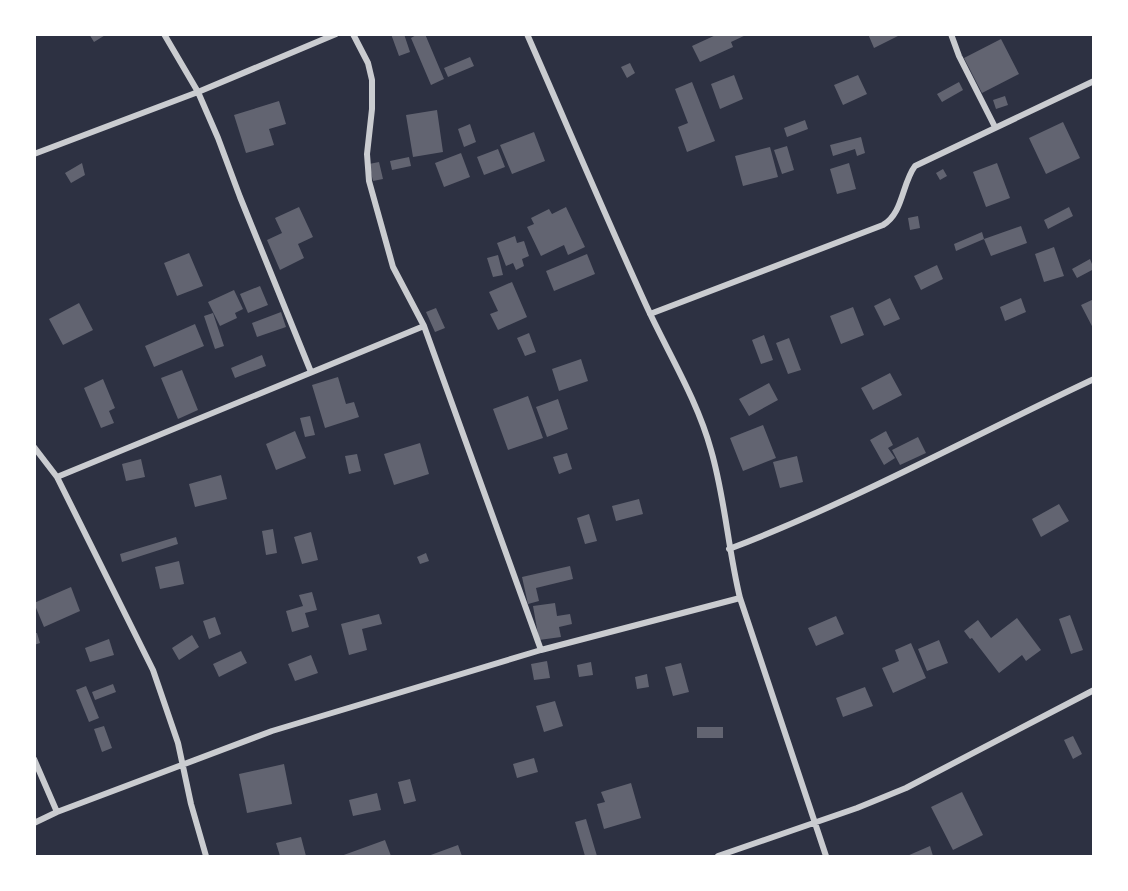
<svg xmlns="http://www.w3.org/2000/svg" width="1128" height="891" viewBox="0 0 1128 891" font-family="'Public Sans',sans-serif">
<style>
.building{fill:#626471}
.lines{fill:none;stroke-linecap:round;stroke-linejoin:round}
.minor{stroke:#caccd0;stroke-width:6}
</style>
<rect width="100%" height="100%" fill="#2d3142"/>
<path class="building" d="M89,34H107L94,42Z
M391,34H404L410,52L399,56Z
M418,34H425L444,79L431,85L411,38Z
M718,34H748L731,42L733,47L700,62L692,46Z
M868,34H902L874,48Z
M1001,39L1019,74L982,93L964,58Z
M470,57L474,66L448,77L444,68Z
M630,63L635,73L627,78L621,67Z
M734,75L743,99L720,109L711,84Z
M858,75L867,94L843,105L834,85Z
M692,82L715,141L687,152L678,127L688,123L675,89Z
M959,82L963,90L942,102L937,94Z
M1005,96L1008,105L996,109L993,100Z
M279,101L286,124L269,129L274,145L246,153L234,115Z
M437,110L443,152L413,157L406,115Z
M805,120L808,129L787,137L784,128Z
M1063,122L1080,158L1046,174L1029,138Z
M470,124L476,142L464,147L458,129Z
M534,132L545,161L512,174L500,145Z
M861,137L865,153L857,156L855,149L833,156L830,145Z
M787,146L794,170L782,174L774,150Z
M770,147L778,177L743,186L735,156Z
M498,149L505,167L484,175L477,157Z
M461,153L470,177L444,187L435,163Z
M409,157L411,166L392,170L390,161Z
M379,162L383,179L373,181L369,164Z
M82,163L85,175L71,183L65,173Z
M849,163L856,189L837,194L830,169Z
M997,163L1010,198L986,207L973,172Z
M943,169L947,176L940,180L936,173Z
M299,207L313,237L298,244L304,258L280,270L267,240L282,233L275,218Z
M566,207L585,247L568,255L564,245L541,256L527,227L534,224L531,218L549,209L552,214Z
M1069,207L1073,216L1048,229L1044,220Z
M918,216L920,228L910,230L908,218Z
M1021,226L1027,243L991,256L984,239Z
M982,232L984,239L956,251L954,244Z
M515,236L517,243L524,241L529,256L522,259L524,266L516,270L513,263L506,266L497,243Z
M1054,247L1064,276L1044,282L1035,254Z
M189,253L203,286L177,296L164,263Z
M587,254L595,274L554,291L546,271Z
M498,255L503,275L493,277L487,258Z
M1090,259L1094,269L1077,278L1072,269Z
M937,265L943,279L921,290L914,276Z
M512,282L527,317L498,330L490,314L498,311L489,292Z
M260,286L268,305L248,313L240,294Z
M234,290L243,309L235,313L237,318L220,326L208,302Z
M890,298L900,319L884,326L874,306Z
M1021,298L1026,312L1005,321L1000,307Z
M1094,299V330L1081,305Z
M79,303L93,330L63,345L49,319Z
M853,307L864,335L841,344L830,316Z
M436,308L445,328L435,332L426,312Z
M281,312L286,327L257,337L252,323Z
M213,313L224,346L215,349L204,316Z
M195,324L204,346L154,367L145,346Z
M529,333L536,352L525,356L517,338Z
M764,335L773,360L761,364L752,340Z
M789,338L801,370L788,374L776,343Z
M262,355L266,366L235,378L231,368Z
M581,359L588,381L559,391L552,369Z
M182,370L198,410L178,419L161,378Z
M890,373L902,395L873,410L861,388Z
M338,377L346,404L354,402L359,417L325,428L312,385Z
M103,379L115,408L109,411L114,423L101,428L84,388Z
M769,383L778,400L749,416L739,399Z
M528,396L543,438L508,450L493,409Z
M558,399L568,429L547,437L536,407Z
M310,416L315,435L305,437L300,418Z
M763,425L776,458L743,471L730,438Z
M295,431L306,458L276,470L266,444Z
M886,431L893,445L888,448L895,458L884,465L870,440Z
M918,437L926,453L900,465L892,450Z
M420,443L429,474L394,485L384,454Z
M567,453L572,469L559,474L553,457Z
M357,454L361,471L349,474L345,456Z
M797,456L803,482L780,488L773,462Z
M141,459L145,477L126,481L122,464Z
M221,475L227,499L195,507L189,484Z
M639,499L643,514L616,521L612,506Z
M1059,504L1069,521L1041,537L1032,519Z
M589,514L597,541L585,544L577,518Z
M273,529L277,553L266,555L262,531Z
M311,532L318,560L302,564L294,537Z
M176,537L178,544L122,562L120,554Z
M426,553L429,561L420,564L417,557Z
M179,561L184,584L160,589L155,567Z
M570,566L573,579L536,588L539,601L528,604L522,577Z
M71,587L80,611L44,627L34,603Z
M312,592L317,610L305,613L309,627L292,632L286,611L303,606L299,595Z
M555,603L557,616L570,614L572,624L559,627L561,637L539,640L533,606Z
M379,614L382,624L362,629L367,650L349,655L341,624Z
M1070,615L1083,650L1071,654L1059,619Z
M836,616L844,634L816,646L808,628Z
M215,617L221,634L209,639L203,621Z
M1017,618L1041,650L1026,661L1022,655L999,673L972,638L970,639L964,631L978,620L991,638Z
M34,633H37L40,643L34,645Z
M192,635L199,647L179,660L172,648Z
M109,639L114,655L90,662L85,648Z
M939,640L948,663L927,671L918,649Z
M911,643L926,678L893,693L882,668L899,661L895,650Z
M241,651L247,663L219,677L213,664Z
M311,655L318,673L295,681L288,664Z
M547,661L550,678L534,680L531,664Z
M591,662L593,675L579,677L577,665Z
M681,663L689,692L673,696L665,667Z
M647,674L649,687L637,689L635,677Z
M113,684L116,692L95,700L92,692Z
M86,686L99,718L89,722L76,690Z
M865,687L873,706L843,717L836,698Z
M555,701L563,726L544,732L536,706Z
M104,726L112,748L102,752L94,729Z
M697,727H723V738H697Z
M1073,736L1082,754L1073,759L1064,740Z
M534,758L538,772L517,778L513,764Z
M284,764L292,804L247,813L239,774Z
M410,779L416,801L404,804L398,782Z
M631,783L641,818L604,829L597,804L605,802L601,792Z
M962,792L983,835L953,850L931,807Z
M377,793L381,810L353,816L349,800Z
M586,819L597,856H585L575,822Z
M301,837L306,856H280L276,843Z
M385,840L391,856H341Z
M458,845L462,856H428Z
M930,846L933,856H907Z"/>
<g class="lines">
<path class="minor" d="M164,34L198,92L218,138L240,197L311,372
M353,34L368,63L372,80V109L367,154L369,181L393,267L424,326L541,650
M527,34C567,125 605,215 646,305C668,353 697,399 711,450C725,498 728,549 740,598L826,856
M951,34L959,56L995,127
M34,154L198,92L336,34
M650,314L883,225C903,214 902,183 915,166L1094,81
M34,447L57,477L153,670L178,743L191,804L206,856
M57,477L424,326
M729,549C855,501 972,436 1094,379
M34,759L57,812
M34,823L57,812L272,731L541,650L740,598
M718,856L857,808L906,788L1094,690"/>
</g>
<rect width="1128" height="891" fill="none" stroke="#ffffff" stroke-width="72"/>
</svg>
